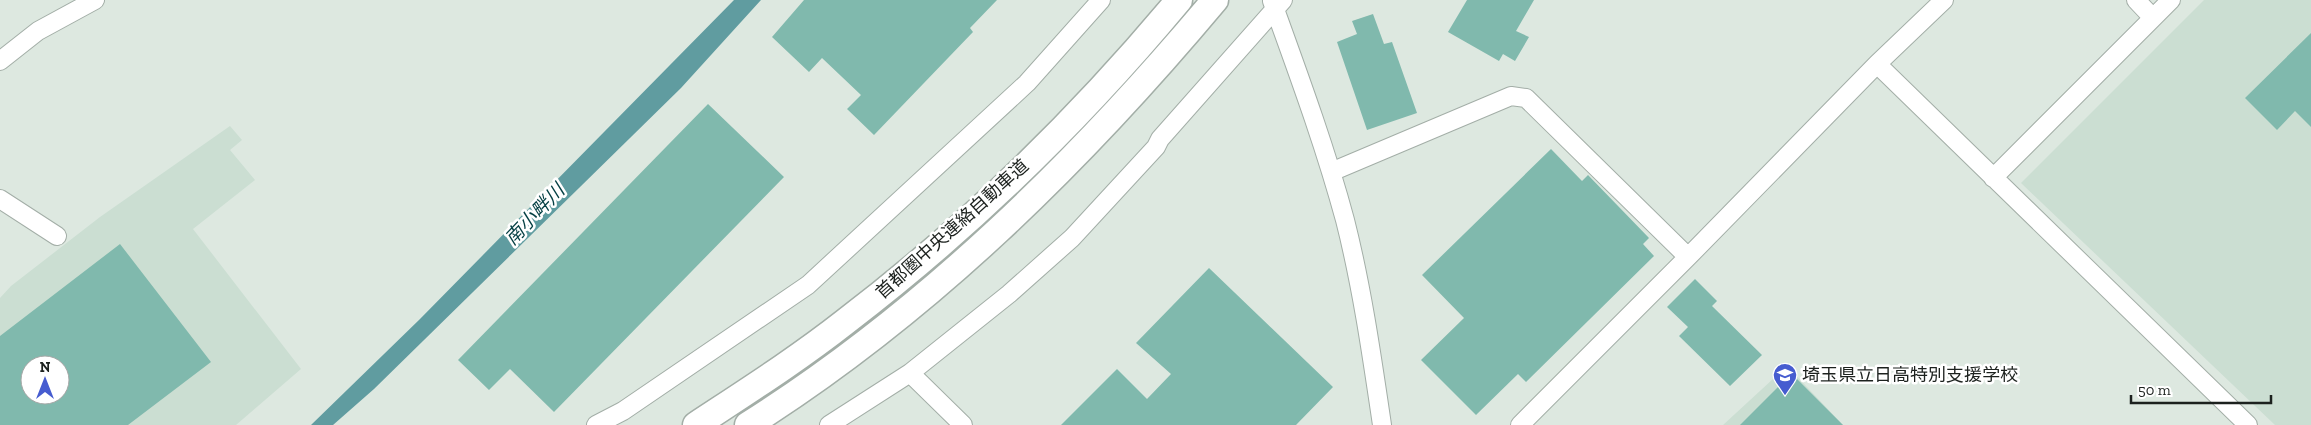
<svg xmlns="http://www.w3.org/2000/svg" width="2311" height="425" viewBox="0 0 2311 425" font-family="'Zilla Slab','Noto Sans JP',serif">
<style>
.built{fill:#cbded2;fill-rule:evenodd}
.water{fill:#609ca0}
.building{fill:#80b9ad;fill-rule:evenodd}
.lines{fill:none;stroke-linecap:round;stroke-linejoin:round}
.minor-casing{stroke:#a3aea7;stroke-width:20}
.highway-casing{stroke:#a3aea7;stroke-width:29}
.minor{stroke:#fff;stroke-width:18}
.highway{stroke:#fff;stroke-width:26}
.labels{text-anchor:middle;stroke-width:5;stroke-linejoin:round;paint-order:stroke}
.street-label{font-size:18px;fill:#1c211e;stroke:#fff}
.poi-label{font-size:18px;fill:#1c211e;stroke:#fff;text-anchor:start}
.water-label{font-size:19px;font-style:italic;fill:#043f43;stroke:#fff}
</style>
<rect width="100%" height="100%" fill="#dde8e0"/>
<path class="built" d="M2204,0H2311V425H2275L2021,183Z
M230,126L242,140L230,150L255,180L193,229L301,369L236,425H0V298L11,286L100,217ZM30,365H60V395H30Z
M1787,366L1843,425H1723Z"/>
<path class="water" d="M734,0H761L681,88L374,389L333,425H311L420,319Z"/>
<path class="building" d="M804,0H997L970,28L973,32L874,135L847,109L861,95L822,58L809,72L772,37Z
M1467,0H1534L1516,31L1529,37L1515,61L1503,54L1499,61L1448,32Z
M1373,14L1384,44L1392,42L1417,113L1367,130L1337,42L1357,34L1352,21Z
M2311,33V127L2295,111L2277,130L2245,98Z
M708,104L784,177L554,412L510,369L489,390L458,360Z
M1551,149L1582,181L1588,175L1649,238L1643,244L1654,256L1526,382L1518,374L1476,415L1421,360L1464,318L1422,275Z
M120,244L211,362L128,425H0V336ZM30,365H60V395H30Z
M1209,268L1333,387L1296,425H1061L1117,369L1147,399L1171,374L1136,343Z
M1695,279L1717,301L1712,306L1762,355L1730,386L1679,336L1688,327L1667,307Z
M1793,375L1843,425H1740L1780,385L1782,387Z"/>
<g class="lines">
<g class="minor-casing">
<path id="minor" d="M2136,0L2153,18
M1272,1C1298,73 1325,146 1345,220C1362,287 1372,357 1382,425
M0,61L38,31L95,0
M1877,64L2248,425
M1331,172L1511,96L1526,98L1688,257
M1993,178L2171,0
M0,199L57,236
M910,373L963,425
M596,425L623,411L808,285L1027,83L1101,0
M829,425L910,373L1009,294L1072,238L1156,147L1160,139L1283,0
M1520,425L1688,257L1877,64L1944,0"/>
</g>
<g class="highway-casing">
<path id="highway" d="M696,425C746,392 798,359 845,322C968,228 1080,119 1179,0
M748,425C927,312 1080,161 1215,0"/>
</g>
<use href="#minor" class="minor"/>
<use href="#highway" class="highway"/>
</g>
<defs>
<g id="school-pin" transform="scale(1.25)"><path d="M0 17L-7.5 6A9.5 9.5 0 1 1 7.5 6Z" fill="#465cd0" stroke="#fff"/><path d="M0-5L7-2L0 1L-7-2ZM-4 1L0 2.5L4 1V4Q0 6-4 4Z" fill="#fff"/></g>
</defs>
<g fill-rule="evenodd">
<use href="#school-pin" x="1785" y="375"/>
</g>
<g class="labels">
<g class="street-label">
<text transform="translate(952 229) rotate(-42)" y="6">首都圏中央連絡自動車道</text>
</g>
<g class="poi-label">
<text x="1802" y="381">埼玉県立日高特別支援学校</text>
</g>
<g class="water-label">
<text transform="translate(534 214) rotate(-46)" y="7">南小畔川</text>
</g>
</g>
<g transform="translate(45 380)"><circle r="24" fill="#ffffff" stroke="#a4a6a5"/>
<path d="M0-4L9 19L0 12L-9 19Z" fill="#465cd0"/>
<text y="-8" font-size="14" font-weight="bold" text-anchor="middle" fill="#1c211e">N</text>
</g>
<path d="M2131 395v8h140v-8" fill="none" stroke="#1c211e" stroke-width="2.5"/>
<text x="2138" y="395" font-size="15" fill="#1c211e" stroke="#ffffff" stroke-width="4" paint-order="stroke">50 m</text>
</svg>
